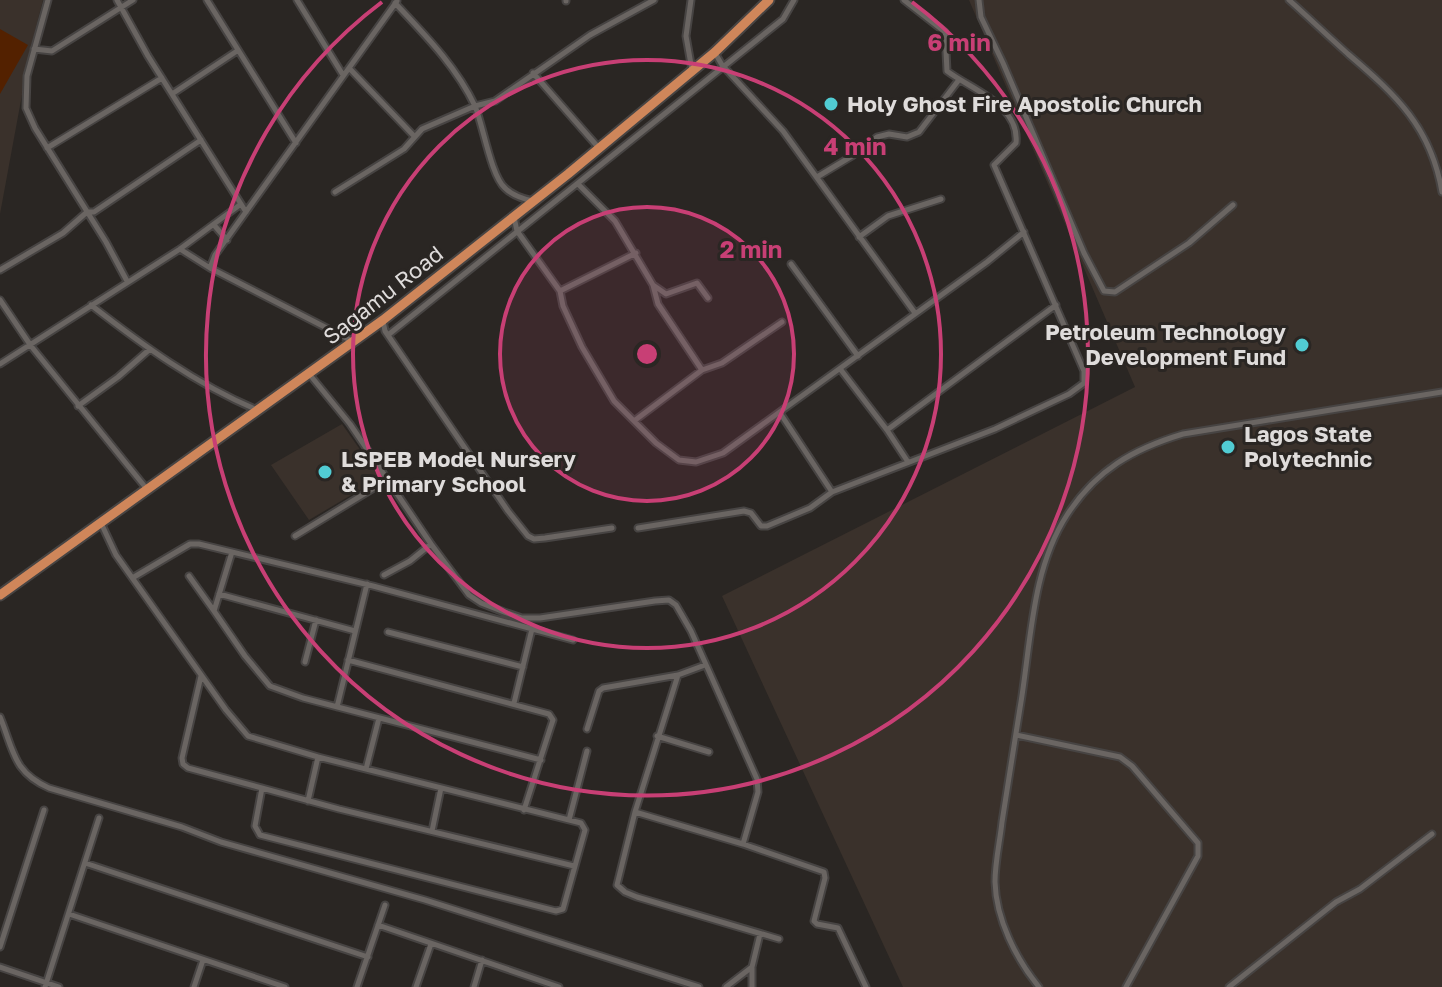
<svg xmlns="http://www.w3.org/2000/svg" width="1442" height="987" viewBox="0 0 1442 987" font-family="'Golos Text',sans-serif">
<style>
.built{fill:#3a312b}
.pitch{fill:#532100}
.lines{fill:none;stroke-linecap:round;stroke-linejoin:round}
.minor-casing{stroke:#474443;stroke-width:9}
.trunk-casing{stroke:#474443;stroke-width:13}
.minor{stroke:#6a6562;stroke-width:5}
.trunk{stroke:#cf865a;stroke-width:9}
.ring{fill:none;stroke:#c83f75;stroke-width:4}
.poi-dot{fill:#51ccd3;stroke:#2a2623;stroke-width:3}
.labels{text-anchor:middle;stroke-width:6;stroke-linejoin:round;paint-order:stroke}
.poi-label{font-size:22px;font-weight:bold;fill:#dfdcdb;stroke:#2a2623;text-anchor:start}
.street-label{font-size:22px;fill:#dfdcdb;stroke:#2a2623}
.centre{fill:#c83f75;stroke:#2a2623;stroke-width:4}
.ring-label{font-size:24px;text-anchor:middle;font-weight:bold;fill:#c83f75;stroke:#2a2623;stroke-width:6;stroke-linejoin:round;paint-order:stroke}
</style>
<rect width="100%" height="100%" fill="#2a2623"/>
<path class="built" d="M0,0H43L31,46L0,214Z
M969,0H1442V987H903L722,596L1135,387Z
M342,424L380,478L309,520L271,465Z"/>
<path class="pitch" d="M0,29L28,45L0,94Z"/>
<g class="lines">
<g class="minor-casing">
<path id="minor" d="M48,0L27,76L26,108L35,128L106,242L127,281
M117,0L148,56L246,212
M207,0L296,143
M297,0L343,75
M691,0L686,36L692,70
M979,0L981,17L1003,63L1084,253L1104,291L1115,292L1189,243L1233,205
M1289,0C1309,18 1328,36 1348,54C1396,95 1431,127 1442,192
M566,1V0
M395,3C425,35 456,66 475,106L495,101L590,35L654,0
M34,49L52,51L133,0
M715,53L722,65L783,131L915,313
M349,68L414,136
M533,73L598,147
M172,94L237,51
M47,148L162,78
M817,177L852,156L877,137L889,134L907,137L919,132L958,81
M578,184L615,221L653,285L658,304L702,370
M335,192L404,149L422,129L475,106C483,125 491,176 505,188C512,195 524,199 533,201
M514,217L517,231L560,291L563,306L582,347L614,401L656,443L679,460L696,462L723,453L987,262L1024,232
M214,225L227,240
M859,237L888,216L941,199
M180,249L210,268L352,341
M791,264L858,356
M210,268L215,255L397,1
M0,270L63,233L87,212H94L201,140
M653,285L666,294L697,283L708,298
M560,291L636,253
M0,300L31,346L146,488
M91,305C141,344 196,384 255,409
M383,321L385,331L508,511L528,536L534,539L545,538L612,528
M388,335L783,19L794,0
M0,364L180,249L241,204
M841,370L887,430L908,462
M310,375L350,424L431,544L469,595L481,603L504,612L522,618H540L655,601L669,600L676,605L691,631L757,779L758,792L743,844
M78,406L118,377L150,349
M780,413L832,492
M634,421L702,370L722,363L782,322
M887,430L1056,305
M101,523L116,555L226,710L248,736L318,757L581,823L585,830L563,909L556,911L260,835L255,826L262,788
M638,528L744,511L751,513L761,526H767L810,508L832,492L995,429L1069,394L1084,383V371L994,165L1016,143C1020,105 972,90 947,71L945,32L904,0
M295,536L387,480
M232,552L214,611L245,656L270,686L303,698L541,760
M384,575L410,561L431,544
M189,576L214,611
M134,577L190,544H199L373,586L573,640
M219,594L355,631
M388,632L523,667
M348,660L549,714L553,720L550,729L524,810
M305,662L316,620
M678,675L635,812L617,885L625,892L637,897L779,939
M201,676L182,758L183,764L188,768L339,809L574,866
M514,703L532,629
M337,707L367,584
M0,717C14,751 13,772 49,788L182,827L221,842L425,900L699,987
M587,729L599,691L603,688L678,675L705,665
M1016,735L1120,757L1132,766L1198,843V856L1126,987
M657,736L709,752
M366,769L379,718
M308,801L318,757
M635,812L743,844L824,872L825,878L814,921L817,924L838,928L866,987
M569,820L587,751
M432,831L441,788
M85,863L368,957
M69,914L285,987
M378,925L559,987
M0,947L44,810
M0,967L59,987
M45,987L99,818
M194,987L203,960
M357,987L385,905
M416,987L431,944
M474,987L482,960
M726,987L752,967L760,934
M752,987V968
M1039,987C1016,959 996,919 995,882C995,862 1000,841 1002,822C1008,784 1014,746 1020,708C1031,645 1031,570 1067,515C1096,470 1133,449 1183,434L1442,392
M1229,987L1336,902L1360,889L1432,834"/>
</g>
<g class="trunk-casing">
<path id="trunk" d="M0,595L383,320L568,174L715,52L769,0"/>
</g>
<use href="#minor" class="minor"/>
<use href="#trunk" class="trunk"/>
</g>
<circle cx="647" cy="354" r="147" fill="#c83f75" fill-opacity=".12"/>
<g class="ring">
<circle cx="647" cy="354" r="147"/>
<circle cx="647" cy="354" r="294"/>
<path d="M912 2A441 441 0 1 1 382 2"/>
</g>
<g class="poi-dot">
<circle cx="831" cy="104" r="8"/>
<circle cx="1302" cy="345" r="8"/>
<circle cx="1228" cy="447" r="8"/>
<circle cx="325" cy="472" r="8"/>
</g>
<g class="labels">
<g class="poi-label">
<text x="847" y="112">Holy Ghost Fire Apostolic Church</text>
<text x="1286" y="340" text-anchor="end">Petroleum Technology<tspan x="1286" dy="25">Development Fund</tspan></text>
<text x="1244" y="442">Lagos State<tspan x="1244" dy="25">Polytechnic</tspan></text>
<text x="341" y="467">LSPEB Model Nursery<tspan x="341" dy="25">&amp; Primary School</tspan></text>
</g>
<g class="street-label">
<text transform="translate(383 295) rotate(-38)" y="8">Sagamu Road</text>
</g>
</g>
<circle cx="647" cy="354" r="12" class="centre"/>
<g class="ring-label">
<text x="959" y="51">6 min</text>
<text x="855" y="155">4 min</text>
<text x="751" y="258">2 min</text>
</g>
</svg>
